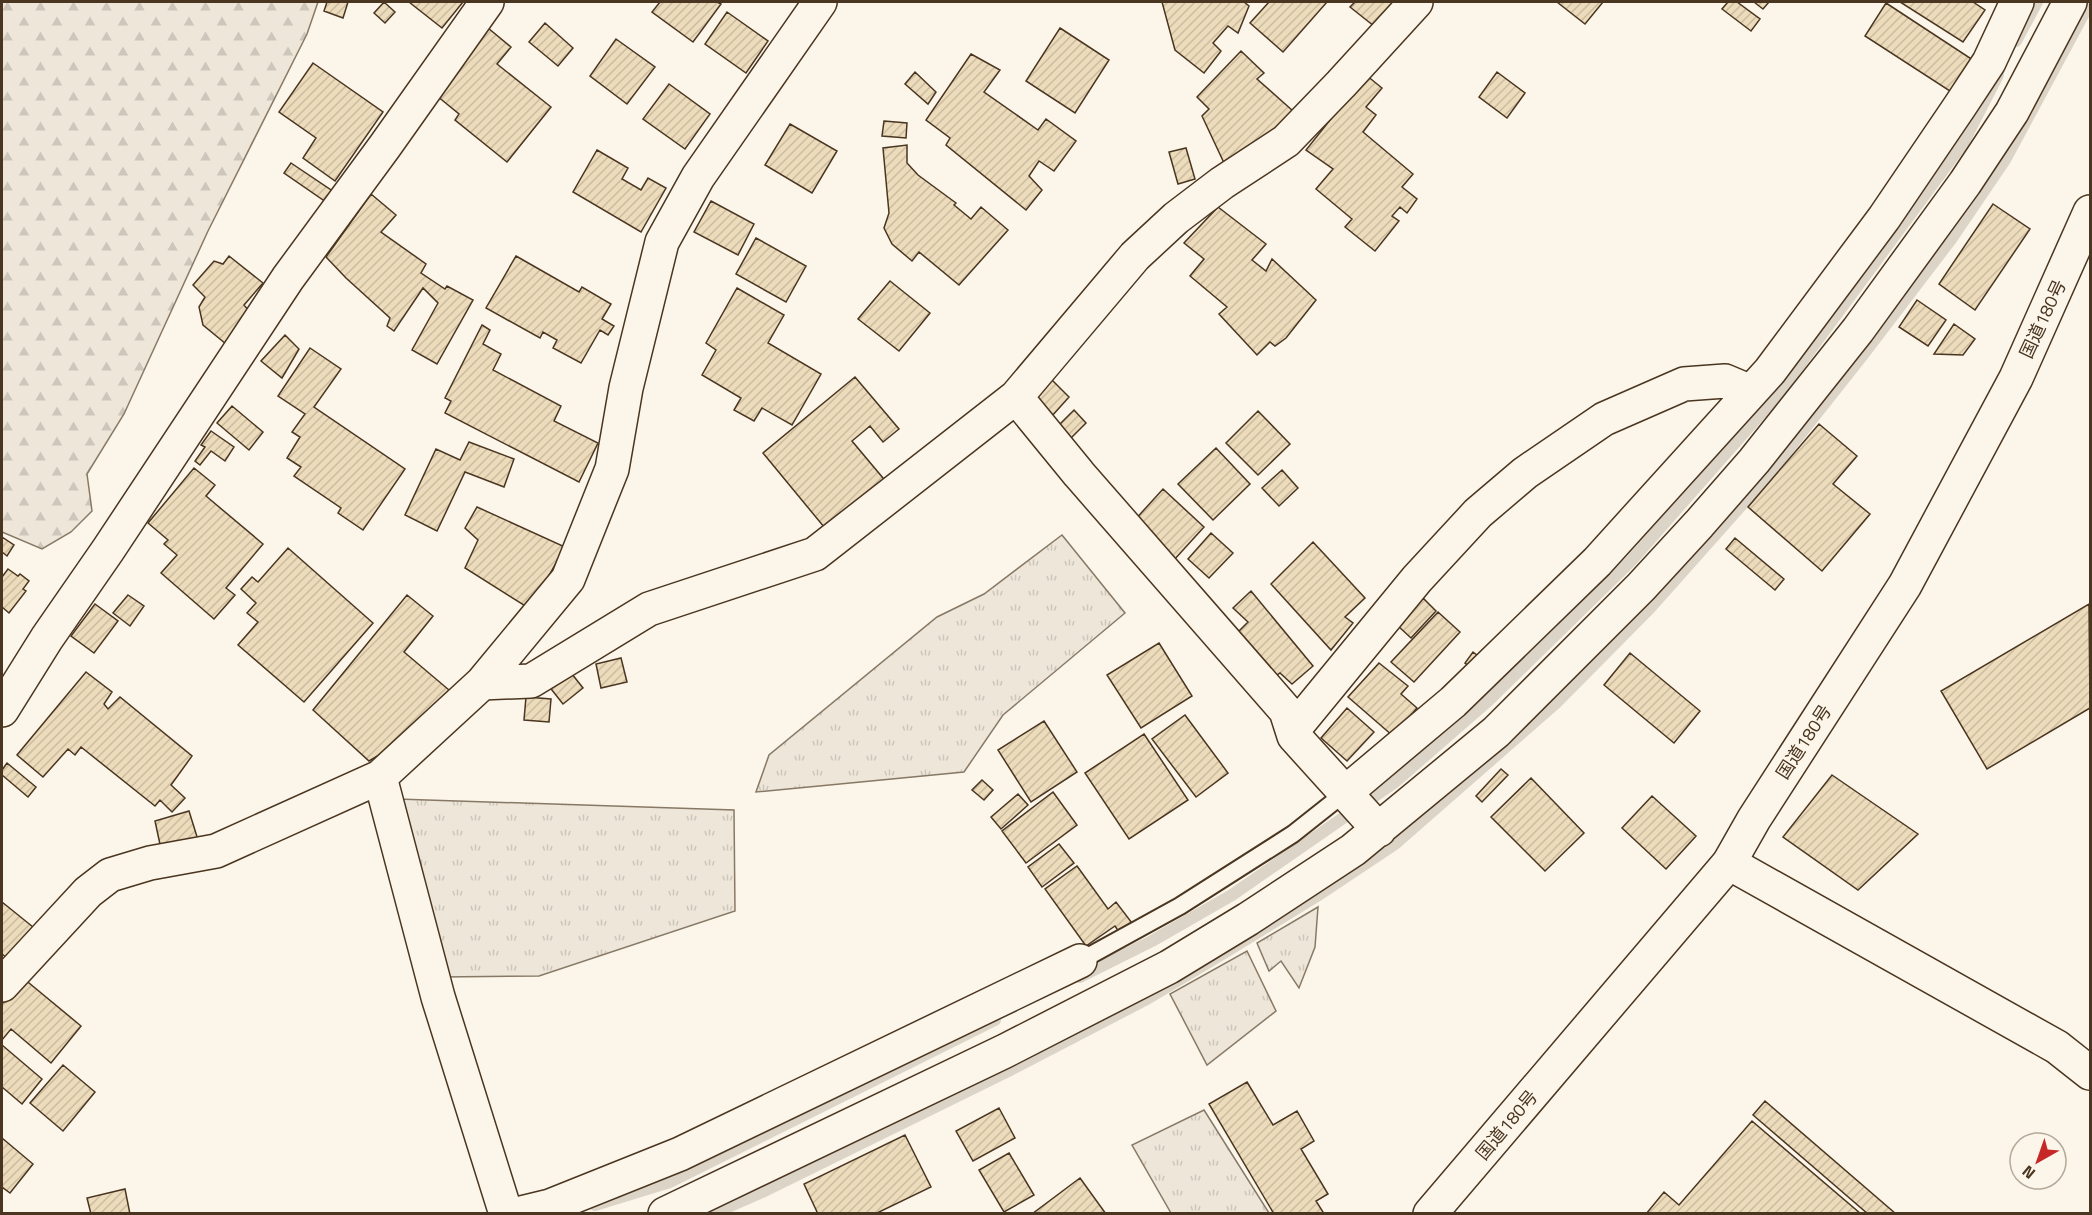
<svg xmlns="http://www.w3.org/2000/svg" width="2092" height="1215" viewBox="0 0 2092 1215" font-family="'Titillium Web','Noto Sans JP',sans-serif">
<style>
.grass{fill:url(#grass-tufts);stroke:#887966;stroke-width:1.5}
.forest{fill:url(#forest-firs);stroke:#887966;stroke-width:1.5}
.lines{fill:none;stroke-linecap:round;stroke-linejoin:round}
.stream{stroke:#dcd4c6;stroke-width:12}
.building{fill:url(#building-hatch);stroke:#4a3520;stroke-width:1.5}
.lane-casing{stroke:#4a3520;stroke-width:20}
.street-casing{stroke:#4a3520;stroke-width:36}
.highway-casing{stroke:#4a3520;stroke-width:36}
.lane{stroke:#fbf6e9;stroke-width:16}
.street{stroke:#fbf6e9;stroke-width:33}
.highway{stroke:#fbf6e9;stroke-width:33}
.labels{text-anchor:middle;stroke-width:4.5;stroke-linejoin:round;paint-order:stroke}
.street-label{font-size:18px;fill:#4a3520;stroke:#fbf6e9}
</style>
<defs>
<pattern id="grass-tufts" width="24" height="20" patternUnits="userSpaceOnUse" patternTransform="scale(1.5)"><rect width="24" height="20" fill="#ede6d9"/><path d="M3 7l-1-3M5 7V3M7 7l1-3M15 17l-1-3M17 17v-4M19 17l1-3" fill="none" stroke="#cdc6ba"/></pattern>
<pattern id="forest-firs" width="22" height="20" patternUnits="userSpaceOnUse" patternTransform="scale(1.5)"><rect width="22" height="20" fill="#ede6d9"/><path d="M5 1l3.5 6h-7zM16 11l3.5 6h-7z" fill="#cdc6ba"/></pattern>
<pattern id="building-hatch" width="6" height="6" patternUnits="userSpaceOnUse" patternTransform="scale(1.5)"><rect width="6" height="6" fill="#ecdcbc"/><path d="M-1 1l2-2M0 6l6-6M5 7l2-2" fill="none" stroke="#ccbda1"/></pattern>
</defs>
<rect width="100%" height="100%" fill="#fbf6e9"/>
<path class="grass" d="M1062,535L1125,613L1003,715L964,772L756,792L769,755L937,617L984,594Z
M397,799L734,810L735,911L539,976L440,977Z
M1318,907L1315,947L1299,988L1281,961L1269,971L1257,943Z
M1247,951L1276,1011L1207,1065L1170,994Z
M1204,1110L1269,1213H1171L1132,1145Z"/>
<path class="forest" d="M2,2H318L307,34L208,231L124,414L87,474L92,511L71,532L42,549L2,532Z"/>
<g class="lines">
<path class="stream" d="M2016,41L2037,2
M1080,977L1152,941L1232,895L1395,782L1488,701L1631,561L1777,395L1963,143L1998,75
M595,1205L670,1182L995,1020
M712,1214L762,1192L1010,1070L1145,1000L1227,951L1317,896L1395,844L1556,703L1650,608L1763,481L1862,356L1952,238L2005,160L2090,2"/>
</g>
<path class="building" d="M327,2H348L343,18L324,11Z
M384,2L395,12L385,23L374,13Z
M409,2H463L442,28Z
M660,2H717L721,4L693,42L652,12Z
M1162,2H1244L1249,6L1238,33L1228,26L1213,43L1221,51L1204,73L1175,50Z
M1269,2H1327L1283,52L1250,23Z
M1355,2H1402L1379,30L1350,7Z
M1557,2H1603L1585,24Z
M1728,2H1737L1760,19L1751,31L1722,9Z
M1754,2H1769L1763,9Z
M1900,2H1973L1985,10L1963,42Z
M1886,3L1976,62L1956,95L1865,36Z
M727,12L768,41L746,73L705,44Z
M482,23L511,47L497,64L551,107L507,162L455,120L459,114L437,96L477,45L469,39Z
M545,23L573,48L558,66L529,42Z
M1060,28L1109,60L1075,113L1026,81Z
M616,39L655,67L627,104L590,76Z
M1241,51L1264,73L1257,79L1293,111L1258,148L1225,165L1202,116L1209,109L1197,97Z
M971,54L1000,70L984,92L1038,130L1046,119L1076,141L1054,171L1039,161L1029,176L1042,190L1026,210L946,145L950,138L926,120Z
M313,63L383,112L335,181L303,158L316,138L279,112Z
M915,72L936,92L928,104L905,84Z
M1497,72L1525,93L1507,118L1479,97Z
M1366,75L1382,88L1366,107L1376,115L1363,132L1413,174L1402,187L1417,199L1407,213L1400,207L1392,216L1399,221L1375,251L1345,227L1352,219L1316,189L1333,169L1306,150Z
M669,84L710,114L685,149L643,119Z
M884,121L907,123L906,138L882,136Z
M790,124L837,151L812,193L765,165Z
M907,145V163L918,175L956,203L954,205L971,219L981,207L1008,230L959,285L919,252L912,261L892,244L884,228L889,213L883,148Z
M1186,148L1195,179L1178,184L1169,152Z
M597,150L628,168L622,179L641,190L648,178L666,188L641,232L573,192Z
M291,163L334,192L326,202L284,173Z
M371,194L396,215L381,232L426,264L421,273L445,289L447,286L473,300L437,364L412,350L438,303L423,288L394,331L387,326L390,318L346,278L326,257Z
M711,201L754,224L738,255L694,232Z
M1993,204L2030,229L1975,310L1939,284Z
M1218,207L1266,244L1252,260L1266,271L1272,259L1316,300L1286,338L1275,346L1270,342L1257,355L1219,314L1227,307L1190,276L1204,259L1184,243Z
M756,238L806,266L786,302L736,274Z
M229,256L263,283L244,305L249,311L226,344L203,325L199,307L205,297L193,285L214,261L223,264Z
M516,256L579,292L582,287L611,304L602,319L614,326L608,335L600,330L581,363L553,348L557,340L543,332L540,338L486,308Z
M890,281L930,313L899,351L858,319Z
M737,288L784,315L768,343L821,374L792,425L762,408L754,421L734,410L741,398L702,375L716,350L706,343Z
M1917,300L1946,320L1928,346L1899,327Z
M1954,324L1975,339L1963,355L1934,354Z
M482,325L490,330L483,344L501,354L493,370L561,406L554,421L598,443L579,482L445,413L451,401L445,398Z
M285,335L299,349L282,378L261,361Z
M310,348L341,369L314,407L405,469L363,530L338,513L341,508L294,476L301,467L287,458L300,437L292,432L305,414L278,396Z
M855,377L899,429L883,442L870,426L852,441L888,484L829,533L763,453Z
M1051,379L1069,397L1052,416L1032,398Z
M232,406L263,432L249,450L217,423Z
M1074,410L1086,423L1070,439L1057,427Z
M1258,411L1290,444L1258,475L1226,443Z
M1819,424L1857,456L1833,484L1870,514L1822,571L1748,507Z
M211,431L234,447L225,461L211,451L200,465L195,461L205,447L201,445Z
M469,442L514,459L504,487L465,472L437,531L405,515L436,449L460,460Z
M1216,448L1250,484L1213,520L1178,484Z
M194,468L215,485L206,496L263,544L226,588L235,595L214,619L161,573L177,555L164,544L168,540L148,523Z
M1282,470L1298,488L1279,506L1262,488Z
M1163,489L1204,527L1174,560L1133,522Z
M477,507L565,547L530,609L465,568L478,540L465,528Z
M1211,533L1233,553L1209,578L1188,559Z
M2,537L14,545L7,556L2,552Z
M1735,538L1784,579L1775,590L1726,549Z
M1313,542L1365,598L1345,617L1353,623L1331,650L1271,584Z
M288,548L373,623L304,702L238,645L258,622L247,613L256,603L241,589L252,577L258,582Z
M8,569L18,576L20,574L29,581L23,589L26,591L9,613L2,607V577Z
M1251,591L1313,666L1292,684L1280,673L1274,677L1237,633L1248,622L1233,608Z
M128,595L144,606L130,626L113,613Z
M407,595L433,616L404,652L449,690L413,735L369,761L313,710Z
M1423,598L1436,611L1411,638L1397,625Z
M95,604L118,621L94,653L71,636Z
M2089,604L2090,708L1987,769L1941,691Z
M1438,612L1460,632L1414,682L1391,662Z
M1159,643L1192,696L1141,728L1107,675Z
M1473,652L1483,660L1475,671L1465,663Z
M1630,653L1700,711L1674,743L1604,685Z
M621,658L627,682L601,688L596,664Z
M1379,663L1408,686L1401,694L1417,708L1393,736L1348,697Z
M568,669L583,688L563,704L548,685Z
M86,672L112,692L104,704L108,709L120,697L192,756L171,785L185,798L172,812L160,800L155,806L81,747L75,755L68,749L43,777L17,755Z
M526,697L551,699L549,722L524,720Z
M1347,708L1374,732L1347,761L1321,738Z
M1185,715L1228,773L1196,797L1152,739Z
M1044,721L1077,772L1031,802L998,750Z
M1144,734L1188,800L1129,839L1085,773Z
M7,763L36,787L28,797L2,775V770Z
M1501,769L1508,775L1482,802L1476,796Z
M1832,775L1918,834L1858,890L1783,837Z
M1531,778L1584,833L1545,871L1491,817Z
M982,780L993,790L984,800L972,790Z
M1053,792L1077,825L1026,863L1002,831Z
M1018,794L1028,805L1001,829L991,817Z
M1652,796L1696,836L1666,869L1622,828Z
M189,811L198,840L161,849L155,821Z
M1059,844L1074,863L1042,887L1028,867Z
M1077,866L1108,909L1116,902L1132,923L1119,932L1115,926L1086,946L1045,889Z
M2,902L33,927L7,958L2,954Z
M23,978L81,1026L51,1063L11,1029L2,1040V1004Z
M2,1045L42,1079L22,1104L2,1087Z
M63,1065L95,1092L63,1131L30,1103Z
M1247,1082L1273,1125L1297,1111L1314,1141L1301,1149L1328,1194L1316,1201L1323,1212L1320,1214H1274L1209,1104Z
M1765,1101L1896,1214H1868L1753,1115Z
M999,1108L1015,1138L973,1161L956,1131Z
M1752,1121L1861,1214H1646L1664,1192L1679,1205Z
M905,1135L931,1187L875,1214H818L804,1184Z
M2,1138L33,1164L10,1193L2,1187Z
M1009,1153L1034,1195L1004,1212L979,1170Z
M1080,1178L1106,1214H1032Z
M125,1189L130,1214H91L87,1198Z"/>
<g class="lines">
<g class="lane-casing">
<path id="lane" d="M1080,961L1180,906L1293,834L1346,792"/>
</g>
<g class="street-casing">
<path id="street" d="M1016,397L1079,474L1286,711L1294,736L1379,830
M482,683L531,681L649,609L815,554L1016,397L1135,256L1176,218L1222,183L1286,141L1341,84L1416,2
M2,710L47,638L108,550L288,278L385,146L487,2
M1293,730L1417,579L1478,513L1525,473L1604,419L1684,384L1725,381L1751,392
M380,777L438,997L506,1214
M1346,792L1453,702L1597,562L1770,371L1884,218L1960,106L1989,62L2017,2
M1729,863L2057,1047L2090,1073
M2,985L88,892L110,875L150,863L216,851L380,777L482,683L568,579L612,469L626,388L662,242L698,177L820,2
M517,1214L550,1206L680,1154L1080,961
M665,1214L1005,1051L1169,967L1248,919L1353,850L1496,732L1641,587L1699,524L1754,461L1858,330L1965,183L2012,112L2070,2"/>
</g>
<g class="highway-casing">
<path id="highway" d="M1430,1214L1729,863L1754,819L1905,585L2016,378L2090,212"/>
</g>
<use href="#lane" class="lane"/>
<use href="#street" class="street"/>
<use href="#highway" class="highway"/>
</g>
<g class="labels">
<g class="street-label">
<text transform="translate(2043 319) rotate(-65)" y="6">国道180号</text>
<text transform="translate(1804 742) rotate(-57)" y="6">国道180号</text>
<text transform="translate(1507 1125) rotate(-50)" y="6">国道180号</text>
</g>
</g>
<rect width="2092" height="1215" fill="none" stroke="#4a3520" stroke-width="6"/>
<g transform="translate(2038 1161) rotate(220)"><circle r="28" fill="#fbf6e9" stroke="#b4a999" stroke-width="1.5"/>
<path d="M0-4.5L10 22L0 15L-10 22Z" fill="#c62828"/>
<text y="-9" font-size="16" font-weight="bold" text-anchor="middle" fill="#4a3520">N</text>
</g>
</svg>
